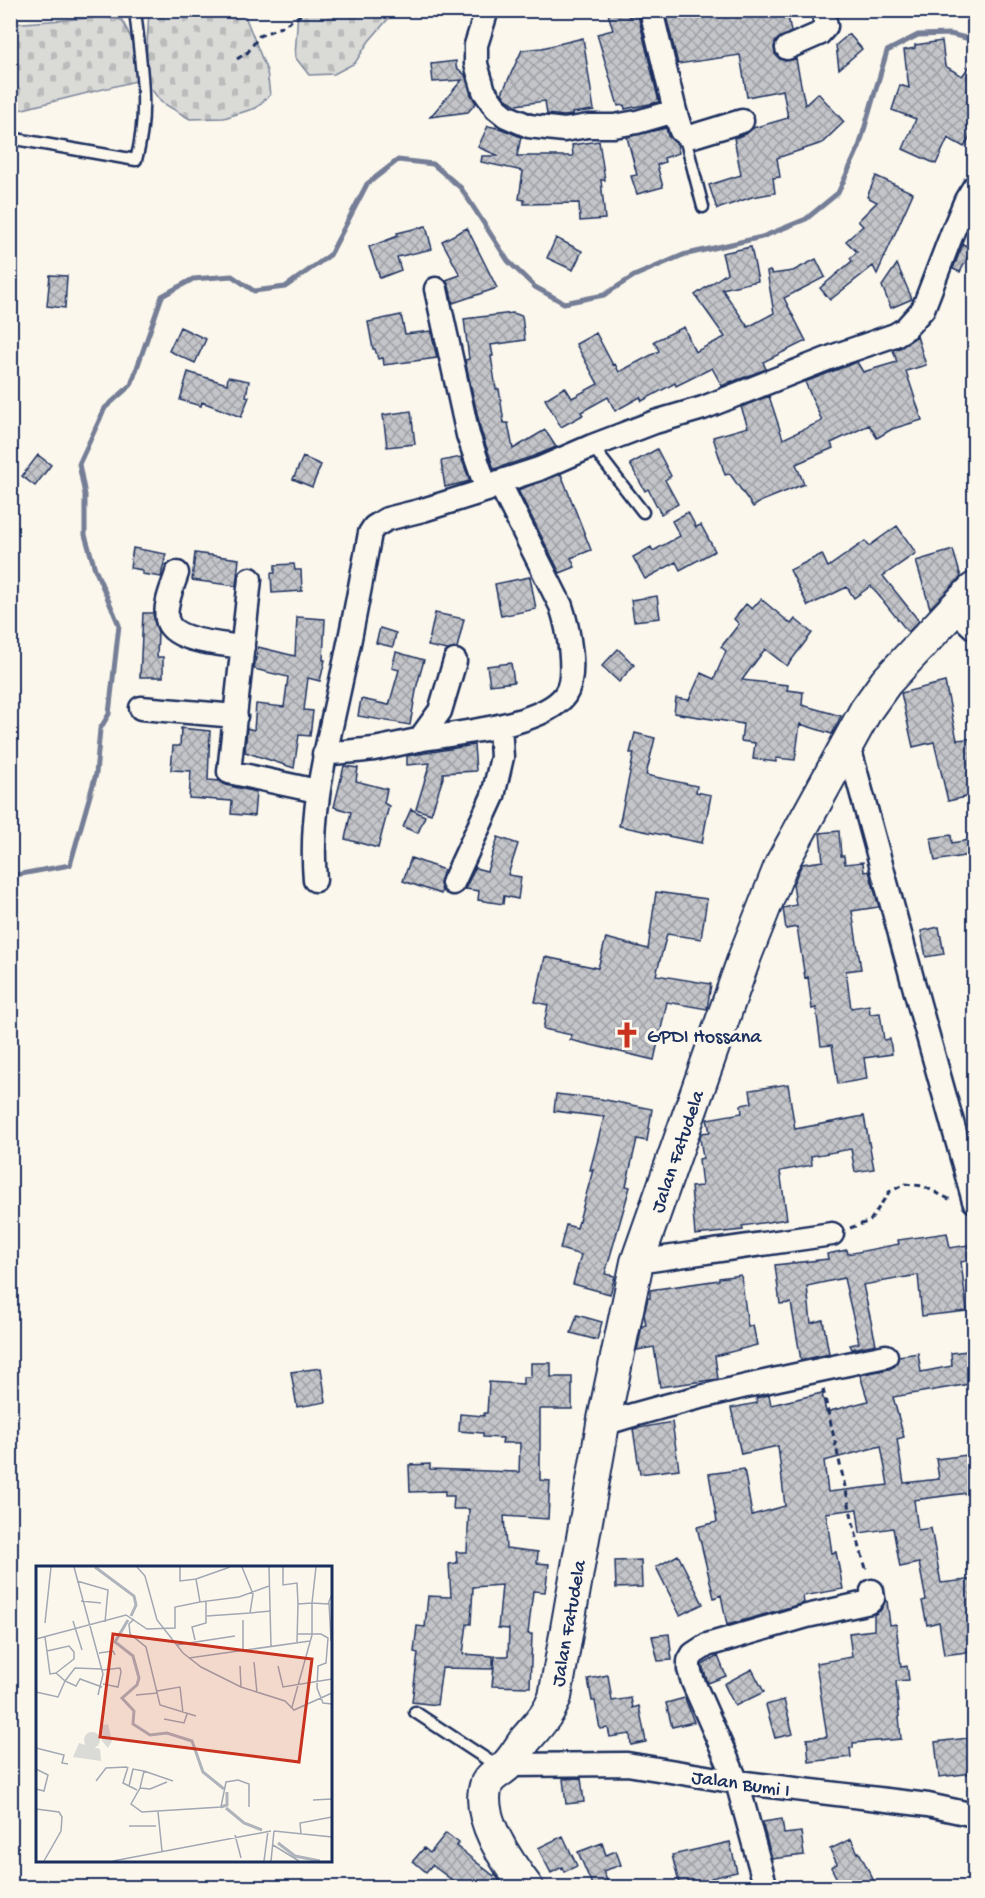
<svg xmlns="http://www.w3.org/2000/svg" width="985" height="1898" viewBox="0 0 985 1898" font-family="'Gochi Hand',sans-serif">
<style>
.cemetery{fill:url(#cemetery-stones);stroke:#7a849a;stroke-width:1.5}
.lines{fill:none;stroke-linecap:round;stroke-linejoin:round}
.stream{stroke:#747e96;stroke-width:5}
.building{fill:url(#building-cross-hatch);stroke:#1b2f5e;stroke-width:1.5;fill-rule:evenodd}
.lane-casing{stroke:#1b2f5e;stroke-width:15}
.street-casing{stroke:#1b2f5e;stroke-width:27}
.secondary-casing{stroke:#1b2f5e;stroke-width:36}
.path{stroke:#1b2f5e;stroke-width:3;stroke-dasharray:6 4.5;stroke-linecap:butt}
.lane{stroke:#fbf7ec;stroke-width:10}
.street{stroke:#fbf7ec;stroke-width:22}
.secondary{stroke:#fbf7ec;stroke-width:32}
.labels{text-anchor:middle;stroke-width:6;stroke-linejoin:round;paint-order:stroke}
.poi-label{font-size:20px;fill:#1b2f5e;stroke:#fbf7ec;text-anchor:start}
.street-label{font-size:20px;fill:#1b2f5e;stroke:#fbf7ec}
.inset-river{fill:none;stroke:#afb3bb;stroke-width:3}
.inset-road{fill:none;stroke:#a1a7b3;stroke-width:1.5}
.view{fill:#c8321e;fill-opacity:0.15;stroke:#c8321e;stroke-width:3}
.inset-edge{fill:none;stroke:#1b2f5e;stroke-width:3}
</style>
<defs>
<pattern id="cemetery-stones" width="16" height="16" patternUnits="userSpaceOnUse" patternTransform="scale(1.5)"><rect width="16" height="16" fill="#dadad7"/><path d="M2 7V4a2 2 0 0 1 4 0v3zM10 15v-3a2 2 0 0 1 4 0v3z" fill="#babbbb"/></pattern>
<pattern id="building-cross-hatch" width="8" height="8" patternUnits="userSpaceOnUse" patternTransform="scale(1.5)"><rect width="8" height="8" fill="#c3c5c9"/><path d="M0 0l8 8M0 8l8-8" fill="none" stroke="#9ea0a6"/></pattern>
</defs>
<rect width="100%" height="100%" fill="#fbf7ec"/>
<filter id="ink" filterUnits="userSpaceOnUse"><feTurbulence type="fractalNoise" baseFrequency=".0167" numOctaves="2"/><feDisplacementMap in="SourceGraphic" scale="12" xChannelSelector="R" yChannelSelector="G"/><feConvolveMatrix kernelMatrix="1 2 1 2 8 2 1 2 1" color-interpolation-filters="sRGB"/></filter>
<g filter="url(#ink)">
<path class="cemetery" d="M149,11H243L267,71L270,95L256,108L224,118L190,119L161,102L149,86L146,62Z
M298,11V10L395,11L369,41L355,63L334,74L309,75L295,57Z
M102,17L122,20C134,42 140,56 136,81L11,112V24Z"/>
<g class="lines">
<path class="stream" d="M10,876L70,865L96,774L100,729L109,714L119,625L95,569L85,535V495L79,464L105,408L131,385L162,296L193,279L232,276L254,291L285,287L330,255L367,184L398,160L433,164L461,188L508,261L535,287L564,303L604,295L634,276L683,255L762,237L806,219L838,193L859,147L887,51L918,35L950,34L974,40"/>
</g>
<path class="building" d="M607,10H628L629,17L638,15L659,102L625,109L624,105L618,106L597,34L613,30Z
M684,10H787L791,32L776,41L774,47L775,54L780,59L785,61L796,59L805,105L818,93L844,122L822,143L777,158L780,177L773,178L775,193L752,197L717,209L709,185L741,175L734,138L746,134L753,128L788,118L783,90L747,97L740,55L678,64L666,16L685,13Z
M849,34L862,49L839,69L836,45Z
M583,38L594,110L572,113V115L564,116L547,114L545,101L516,105L506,99L502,93L522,50L542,48Z
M942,41L945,66L962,76L975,59V127L964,147L948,138L936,164L903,149L916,119L892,110L900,85L909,88L904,50L915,48V45Z
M456,61V67L465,75L471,95L476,103L468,112L430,117L462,80L433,82L431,64Z
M488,126L502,129L521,137L517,156H573L572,145L599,141L605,180H601L605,219L580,221L579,203L524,204V200L519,199L523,171L481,162L482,156H499L478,147Z
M666,128L668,136L677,144L679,153L664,158L665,162L657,165L663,187L637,194L631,176L637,175L627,137Z
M876,176L913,193L877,274L873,266L830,300L820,288L852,261L850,258L857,252L846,241L863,226L858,221L877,202L867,197Z
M426,226L432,249L397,257L401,270L380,278L369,247L398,236L397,233Z
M467,228L497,288L453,303L449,286L446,280L460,275L442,241Z
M556,238L582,251L573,270L547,258Z
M963,244L972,249L960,272L953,269Z
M751,247L758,281L722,289L748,327L774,313L767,272L770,271L772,274L793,271L816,259L825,277L784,298L806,341L763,362L766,369L732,382V381L722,386L712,368L676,386L675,383L642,401L640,397L615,411L608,397L581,412L583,415L561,427L545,399L565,387L572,398L598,384L576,344L596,333L613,365L615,364L619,372L659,351L654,341L684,327L695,352L725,337L695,295L727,273L722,253Z
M897,264L912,299L891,308L882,286Z
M50,275L67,276L65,308L47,306Z
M513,313L522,316L525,340L491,345L493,356H491L496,389H499L504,423H508L513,449L545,430L556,447L534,456L494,469L481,431L465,360L469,359L464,319Z
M401,315L405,334L431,331L437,358L384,365L383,358L378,359L375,349H373L368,322Z
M180,327L206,339L195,363L169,351Z
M917,336L926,365L906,371L922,420L892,429L877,438L869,425L831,443L833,448L796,464L804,484L762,501L753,507L730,474L725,475L713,437L748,427L741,407L769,396L783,439L822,421L805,382L857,362L863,372L897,362L893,350L902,347Z
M188,372L227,384L228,377L249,381L246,396L249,397L241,417L202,402L201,406L180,400Z
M411,411L415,444L387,447L383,415Z
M657,449L671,476L665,480L678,504L661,514L648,489L645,491L630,464Z
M38,455L51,465L35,486L22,476Z
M303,457L321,465L312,487L293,479Z
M461,457L470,481L445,487L441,461Z
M561,474L591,550L571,558L575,567L560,573L518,490Z
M688,512L696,527L701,525L715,551L680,570L676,562L645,579L633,557L651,547L653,551L680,536L672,521Z
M897,526L916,553L883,576L919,621L908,632L871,586L854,598L847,587L808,606L790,570L822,554L828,567L865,541L869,546Z
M133,548L166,554L161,577L142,574V570L130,568Z
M953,550L961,577L930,608L916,561Z
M195,553L239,559L236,586L192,580Z
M294,564L295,570H301L302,591L272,593L271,573H275V565Z
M530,577L536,609L501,616L495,584Z
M657,596L660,618L634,621L631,600Z
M761,599L791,624L795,619L812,633L787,666L765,649L742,680L788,685L787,690L803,692L802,705L841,716L832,734L800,724L795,760L776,758V762L753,759L755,743L741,741L743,724L674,713L676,698L689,700L701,673L714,679L726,651L721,647L739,624L734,619L746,604L752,609Z
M143,613H153L155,624L158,632L157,657H163V677H140Z
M435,613L464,619L457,648L447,650L428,646Z
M297,617L325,619L323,660H325L320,681L308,678L304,710L313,711L310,736L299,735L294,768L245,752L247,728L254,730L256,704L284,707L288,677L254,669L258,647L295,656Z
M380,628L396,633L393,647L376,643Z
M618,649L634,665L619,682L602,666Z
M396,652L424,660L417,685L410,725L358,716L361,699L389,705L399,670L392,668Z
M511,663L514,682L490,685L487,666Z
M945,682L957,740L975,738V795L948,801L934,742L913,747L901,693Z
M181,728L210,731L208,780L220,781L226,785L256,792L254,816L231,814L232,801L189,798L191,771L171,770L173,746H180Z
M635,733L655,738L646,775L697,786L696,792L711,795L702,843L619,826L634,753H630Z
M474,745L476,771L443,773V778L431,814L416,809L430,763L407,765V756Z
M344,766L358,768L356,781L387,789L384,803L389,806L378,848L345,839L351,812L334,807Z
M411,809L425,816L418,833L403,827Z
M839,831L841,856H844L845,864L863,862L864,872L869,871L879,907L852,911L861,969L846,971L851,1008L869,1005L870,1014L880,1013L884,1040L890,1039L892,1054L864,1058L867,1079L838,1084L832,1045L821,1046L816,1008L812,1009L808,977L805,978L797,927L786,929L783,908L796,905L793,884L802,864L823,861L820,833Z
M951,835L952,843L975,839V854L935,861L931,838Z
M498,837L518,844L508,875L521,877L518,899L504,896L503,904L478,900L479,891L465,889L475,868L487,871Z
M411,858L444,870L440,884L442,891L441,894L403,881Z
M656,892L707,899L701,939L667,934L656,975L711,984L707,1009L667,1002L654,1060L570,1040L572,1035L543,1029L548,1005L535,1002L545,957L598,968L606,938L648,949Z
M939,927L944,954L926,957L921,931Z
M788,1084L795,1129L864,1116L874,1169L855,1172L851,1149L811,1156L812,1165L780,1171L787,1219L742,1226L743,1230L695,1235L691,1187L702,1186L699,1159L703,1158L700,1138L701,1133L710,1132L707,1119L742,1113L741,1105L752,1103L750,1090Z
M556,1094L601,1099L652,1109L647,1141L637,1139L626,1186L630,1187L605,1274L615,1276L610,1294L573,1284L581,1255L560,1249L566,1225L577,1228L593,1170H590L604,1117L554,1111Z
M947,1233L950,1248L968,1245L970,1260L961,1262L967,1311L922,1316L918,1275L863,1285L876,1344L852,1349L850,1345L859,1343L844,1278L807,1286L811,1323L823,1320L829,1354L801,1360L791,1303L780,1304L775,1265L828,1259L827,1254L847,1250L848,1254L899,1244L898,1240Z
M741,1275L748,1327L753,1325L757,1345L715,1356L718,1379L660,1387L654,1347L637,1350L642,1326L646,1325L644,1315L648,1298H650V1290L719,1280V1278Z
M577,1315L602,1322L597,1340L571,1333Z
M975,1350V1383L893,1397L904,1437L897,1439L904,1483L939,1479L936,1459L975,1454V1492L914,1500L918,1530L931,1528L941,1583L975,1579V1651L944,1655L939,1622L927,1625L922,1601L926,1600L919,1563L900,1567L893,1528L860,1533L857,1509L826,1513L832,1553L836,1552L843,1589L803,1596L804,1603L727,1625L721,1595L714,1598L697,1527L717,1522L709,1474L744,1469L752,1515L785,1506L778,1446L741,1454L731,1408L757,1403L756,1398L769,1395L771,1405L822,1393L826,1412L868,1401L860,1375L889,1369L895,1366L899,1356L918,1353L921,1372L952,1366L951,1353ZM881,1446L888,1485L828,1492L824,1461Z
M531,1363H551V1377H572V1409H540V1480L550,1481L548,1519L504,1516L506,1548L538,1552L537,1563L549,1564L545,1592L533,1591L528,1634H532L530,1687L492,1686L495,1656H508L509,1629L498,1628L502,1585L473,1587L471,1624H467L463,1654L493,1656V1669L442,1668L437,1705L412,1702L418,1653L414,1652L417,1626L425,1627L428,1596L451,1597L449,1564L457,1563L456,1552H467L469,1509H453L454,1496H445V1491L410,1492L409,1465L430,1464V1469L519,1472L520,1443H502L503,1438L483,1437V1433L459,1431L460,1414L484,1416V1413H487L489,1382L523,1384V1377H531Z
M321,1368L326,1402L297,1407L291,1372Z
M672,1422L679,1469L640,1474L633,1429Z
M678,1555L703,1604L680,1615L656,1567Z
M641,1560L642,1587L616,1588L615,1561Z
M885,1601H887L890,1625L896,1624L901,1667L907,1666L909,1680L896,1681L901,1739L853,1743V1748H850L851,1757L809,1762L807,1739L827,1737L816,1663L852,1657L849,1633L874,1630V1615L881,1610Z
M669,1634L672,1660L658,1661L652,1636Z
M718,1656L726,1676L708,1683L702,1665Z
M752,1669L764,1692L735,1706L724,1684Z
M608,1675L612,1701L631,1698L633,1708L639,1706L646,1742L631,1745L630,1734L610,1737L608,1728L600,1729L595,1701H592L588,1679Z
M685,1698L694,1722L672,1727L666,1703Z
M784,1700L793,1734L775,1738L766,1705Z
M968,1738L973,1773L939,1777L935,1742Z
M581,1778L584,1802L566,1804L563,1779Z
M782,1819L784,1834L801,1832L804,1855L772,1859L762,1822Z
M446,1833L459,1843L456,1846L494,1876L495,1874L504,1887H461L432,1865L426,1872L413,1861L424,1848L430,1853Z
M563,1836L577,1866L564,1872L562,1867L551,1873L538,1848Z
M851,1839L858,1853L859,1852L877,1887H841L831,1867L837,1864L830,1849Z
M730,1842L737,1872L711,1878L713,1887H680L672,1855Z
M602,1843L606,1855L616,1851L621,1865L603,1871L610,1887H593L578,1852Z"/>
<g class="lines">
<g class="lane-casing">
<path id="lane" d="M10,11L11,10
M684,134L703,207
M10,138L136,160C150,112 140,59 135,10
M592,446L643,512
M415,1712L500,1768"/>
</g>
<g class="street-casing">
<path id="street" d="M487,10L476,45V64L484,91L496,108L506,116L529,126L564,130L588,126H614L637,122L675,111L651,10
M787,48L819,34L826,26L823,10
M675,111L681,131L688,136H693L742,121
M436,289L468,435L487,490
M177,573C173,586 164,604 167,619C171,642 224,644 243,647
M250,579L229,772L317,791
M954,609L974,628
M141,708L236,716
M419,740L440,711L455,661
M848,743L919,1004L974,1201
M324,754C341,752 358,751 374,749C391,746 407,742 423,739C458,733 544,725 565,695C578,676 568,627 561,606L499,482
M315,880C309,810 327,748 341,681C352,632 361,582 370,533L374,527L387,519L423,510L487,490L499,482L539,469L592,446L655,422L703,408L837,355L895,335L905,329L923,309L953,231L966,200L974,187
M453,883L493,796L502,757L500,726
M637,1262L832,1234
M603,1424C696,1395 791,1376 886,1356
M507,1765L627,1764L737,1782L928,1805L974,1815
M766,1888L737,1782L693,1682L689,1669V1661L693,1654L707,1645L807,1616L870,1602L873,1598L872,1591"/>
</g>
<g class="secondary-casing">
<path id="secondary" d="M527,1888C508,1863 474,1816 487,1783C491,1775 501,1771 507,1765C515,1757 520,1747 526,1739C538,1725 549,1714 555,1697L603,1424L637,1262L745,956L781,865L866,710L886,682L954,609L974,589"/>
</g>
<path class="path" d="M237,59L248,52L259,36L281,27L309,10
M850,1228L870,1221L889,1192L905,1184L923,1186L953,1201
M823,1389L855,1531L867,1572"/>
<use href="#lane" class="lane"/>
<use href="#street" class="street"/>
<use href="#secondary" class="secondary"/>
</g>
</g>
<defs>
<g id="church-bare" transform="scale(2.07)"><path d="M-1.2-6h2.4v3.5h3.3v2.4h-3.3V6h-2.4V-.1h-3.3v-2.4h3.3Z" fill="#c8321e" stroke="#fbf7ec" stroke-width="2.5" paint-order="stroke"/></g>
</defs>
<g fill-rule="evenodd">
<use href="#church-bare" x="627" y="1035"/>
</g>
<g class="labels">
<g class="poi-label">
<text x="647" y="1042">GPDI Hossana</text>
</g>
<g class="street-label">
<text transform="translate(676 1151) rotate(-71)" y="7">Jalan Fatudela</text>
<text transform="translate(567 1623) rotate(-80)" y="7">Jalan Fatudela</text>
<text transform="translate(741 1782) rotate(8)" y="7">Jalan Bumi I</text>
</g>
</g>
<g transform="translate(36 1566)">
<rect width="296" height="296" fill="#fbf7ec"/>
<path d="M72,158L76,175L72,182L66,175L67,159ZM48 174a8 8 0 1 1 16 0a8 8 0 1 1-16 0ZM43,177L64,183L65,195L37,191Z" fill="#dadad7"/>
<path class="inset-river" d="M59,1L98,30L100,39L95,50M92,54L79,76L97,90L103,112L101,119L86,132L98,145L97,158L114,169L131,167L156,175L167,206L188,223M185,241L191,239V226M190,242L208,257L226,264M242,277L259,290L284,295"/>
<path class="inset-road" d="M38,1L67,108L62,129M101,1L109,10L121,54L147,87L165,101L205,121L249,135L258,144L296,127M144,1V15L160,13L164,36L203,31L233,20M206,1L217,28L214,47L235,45M233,1L235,81M247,1V19L261,17L262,38M280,1L276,37L292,38L296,28M160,13L194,1M41,15L72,24L69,56M45,35L65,37M293,37L295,75M171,50L214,47M98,53L93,58L94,68L110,81L124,139L160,150M207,54V84M37,55L46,84M9,57L15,1M262,68H285L292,72L290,97L282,100L281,122L287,137L296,138M0,73L90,49L111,63L139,62V41L164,36M159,74L156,61L170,57V35M140,79L199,70M11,85L33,80L38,86V93L20,107M63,87L77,85L79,89M153,92L274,75M218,96L221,127M204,100L205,121M242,100L247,121L296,113M66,104L84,102L85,106L82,121L67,118M66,121L44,113L40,120L29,115L39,102L66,103M121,125L144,121L147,147M0,126L22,131L29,115L20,107L14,108L9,71M100,129L122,127M256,141L276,69V37L262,38L261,76M128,153L148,157L151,148M0,182L28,189L26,197L32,198M92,201L87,217L93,220M0,203L12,209L8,225L0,223M108,205L137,215M60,215L70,202L91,201M104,222L114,223L131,216M101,224L93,220L97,203L108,205L104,222L95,238L106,246L185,241L190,216L202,214L213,218V241M277,234L296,233M0,243L23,246L26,251L25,265L8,295M122,246L126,285M93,260H120M238,265L296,271M265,268L264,257L296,251M199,269L205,292M237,279L263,295M77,295L235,265M228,295L232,265M235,295L238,265"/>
<path class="view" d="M77,68L276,93L263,196L64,171Z"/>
<rect width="296" height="296" class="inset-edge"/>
</g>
<rect width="985" height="1898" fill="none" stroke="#fbf7ec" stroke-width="36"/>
<rect x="18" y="18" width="949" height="1862" fill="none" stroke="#1b2f5e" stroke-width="2" filter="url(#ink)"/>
</svg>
